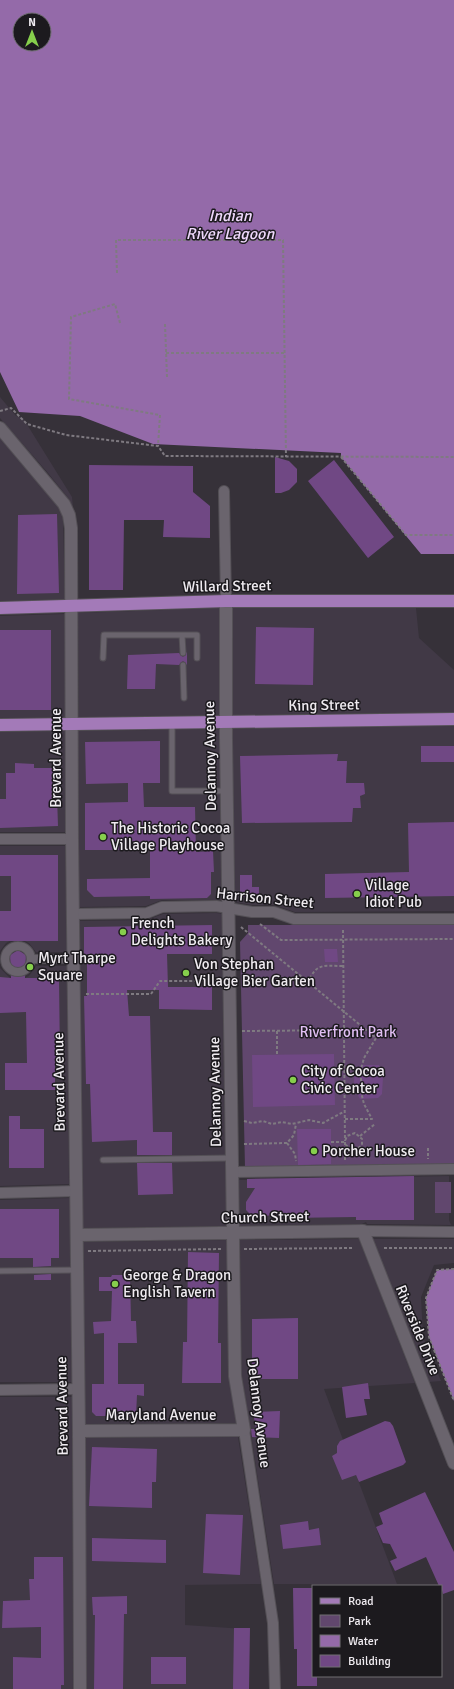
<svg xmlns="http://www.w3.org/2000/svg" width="454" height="1689" viewBox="0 0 454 1689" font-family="Signika,sans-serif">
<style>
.built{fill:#413946}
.green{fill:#61476e}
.water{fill:#946aa9;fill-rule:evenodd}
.building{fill:#704884}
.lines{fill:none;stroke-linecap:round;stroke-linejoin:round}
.service-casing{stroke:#545056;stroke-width:7}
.pedestrian-casing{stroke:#545056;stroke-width:10}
.minor-casing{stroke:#545056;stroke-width:12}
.tertiary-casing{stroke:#545056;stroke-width:14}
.primary-casing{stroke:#545056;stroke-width:14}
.path{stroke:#7f7a81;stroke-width:2;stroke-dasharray:3 2;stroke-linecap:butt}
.service{stroke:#6a646d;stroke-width:5}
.pedestrian{stroke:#6a646d;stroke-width:8}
.minor{stroke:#6a646d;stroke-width:10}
.tertiary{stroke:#6a646d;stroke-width:12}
.primary{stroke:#a37ab8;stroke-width:12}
.poi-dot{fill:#86cf4c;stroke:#1c1a1e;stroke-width:1.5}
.labels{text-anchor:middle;stroke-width:3;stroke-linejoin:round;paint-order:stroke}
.street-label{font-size:15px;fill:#efebf0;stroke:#1c1a1e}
.poi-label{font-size:15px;fill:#efebf0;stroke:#1c1a1e;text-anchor:start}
.park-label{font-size:15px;fill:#e1bff4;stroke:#1c1a1e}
.water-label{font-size:16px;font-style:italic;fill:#efd8fc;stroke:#1c1a1e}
</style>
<rect width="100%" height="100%" fill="#363139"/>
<path class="built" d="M0,397L16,416L23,418L72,497L73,507L69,499L48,473L0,418Z
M0,438L59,508L63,517L65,599L0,601Z
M220,608V715L79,717L78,613Z
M232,608H416L419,638L454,670V712L232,715Z
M65,614L66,717L0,718V616Z
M454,726V911L295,912L274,905H252L235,902L232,729Z
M220,729L222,900H162L146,906L79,907L78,731Z
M66,731L65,832H0V732Z
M0,846H65L67,952H36L29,943L23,940H11L6,943L0,951Z
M216,913L223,914L227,1226L83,1228L79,921L147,920L163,914Z
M36,966H67L69,1184L0,1186V968L10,978L23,979L29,976Z
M449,1176V1220L451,1225L367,1224L366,1222L362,1224L240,1226L239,1180Z
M70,1198L72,1382H0V1200Z
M359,1239L415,1383L324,1389L397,1584H274L242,1376L240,1240Z
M372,1239H454V1263L434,1265L421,1297L423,1337L441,1381L428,1382Z
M227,1240L229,1376L236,1423L85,1424L83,1242Z
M0,1397H72L73,1689H0Z
M238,1437L261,1584L185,1585V1625L245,1629L246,1689H86L85,1438Z"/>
<path class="green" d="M248,925H454V1165L245,1168L240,942L248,933Z
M435,1182H451V1213H435Z"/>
<path class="water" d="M0,0H454V554H421L341,457V453L153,444L80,416L19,412L0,372ZM20,20H44V44H20Z
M454,1269V1401L429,1337L426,1298L437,1270Z"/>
<path class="building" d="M275,457L289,461L297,469V482L289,490L281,493H275Z
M334,460L394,537L368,558L308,481Z
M89,465L193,466V492L210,506V538L163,537L164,520H124L123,590H89Z
M57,514L59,593L17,594L18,515Z
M256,627L314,628L313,685L255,684Z
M0,630H51V710H0Z
M187,652V665L183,661L179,665L156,664L155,689H127L128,655L179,653L183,657Z
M160,741V783H143L144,807H195L196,852L213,851L214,872H211V894L207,898L150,899V896L94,897L87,890V879L150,878V850H85V803L128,802V783L86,784L85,742Z
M421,746H454V762H421Z
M338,754L337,761H347L346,783H364L365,794L360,796L361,808H353L352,822L242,823L240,756Z
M15,763L34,764V768H53L52,797L57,796L58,826L0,828V799H6V773H15Z
M454,822V896L325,898V874L409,872L408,823Z
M0,855H58V941H0V911H11V876H0Z
M240,875H252V887H259V897H240Z
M212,925V954H167L168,987H212V1010L159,1009V990H127L129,1016H150L153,1132H172V1155H137V1140L92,1142L90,1084H86L84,996H87V956H84V927Z
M324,949H337L338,962H325Z
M18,950L26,955L25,978H59L60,1060H55V1090H5V1063H27L26,1012L0,1013V977L11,978L10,955Z
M334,1054L335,1105L253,1107L252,1055Z
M360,1065H379L383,1077L382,1094L378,1098L360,1099L355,1090L354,1081L355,1073Z
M9,1116H20V1129H44V1168H9Z
M297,1129H331V1164L298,1165Z
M137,1163H172L173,1194L138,1195Z
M414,1176V1220H356V1217L287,1218V1215L252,1216L246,1210V1202L255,1188H247V1179Z
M0,1209H59V1258H51V1266L33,1267V1258H0Z
M188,1252L219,1253L218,1343H221V1383H182L183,1342H187Z
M51,1274V1280H34V1275Z
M112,1275H130L131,1321H136L137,1343H118V1384H144V1396L137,1395L136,1416H96L92,1412V1384H104V1333L94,1334L93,1322L111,1321L112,1291H99V1277H111Z
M298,1318V1379H252V1319Z
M368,1383L370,1399H364L367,1415L346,1418L342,1387Z
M280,1411L279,1438L252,1437L251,1429H256L253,1412Z
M385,1421L390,1422L393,1426L406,1462L403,1465L359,1482L356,1475L342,1480L332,1456L337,1453V1446L340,1441Z
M92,1447L157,1449L156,1482H152V1508L89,1506Z
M425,1492L454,1552V1590L443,1594L441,1586H439L426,1557L395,1571L390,1561L397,1558L390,1544L383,1543L376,1527L383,1524L379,1513Z
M206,1514L243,1515L240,1575L203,1573Z
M308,1521L309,1530L319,1528L321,1545L283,1549L280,1525Z
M92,1538L166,1540V1563L92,1561Z
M34,1557H63L64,1685H61V1689H13V1657L41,1658V1627L2,1628L3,1601L30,1600L29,1579H34Z
M293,1588H313V1676H317V1686H297V1649H294Z
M127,1596V1614H124L123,1689H94L95,1615H93L92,1597Z
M234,1628H250L249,1689H233Z
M151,1657H186V1684H151Z"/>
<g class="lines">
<g class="service-casing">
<path id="service" d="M182,635L183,653
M103,658L104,635H197V658
M183,665L184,698
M172,723V791H227
M103,1160L232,1158
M0,1271L77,1270"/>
</g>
<g class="pedestrian-casing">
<path id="pedestrian" d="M5 959a13 13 0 1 1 26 0a13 13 0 1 1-26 0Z
M31,959H73"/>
</g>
<g class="minor-casing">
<path id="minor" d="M224,491L226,601
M0,839H72
M73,914L147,913L162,907L216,906L252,912H274L294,919H454
M233,1172L454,1169
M0,1193L76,1191
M363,1231L454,1232
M0,1390L78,1389
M244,1430L273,1623L275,1689"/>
</g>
<g class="tertiary-casing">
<path id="tertiary" d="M0,428L64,504L69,515L71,528L72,839L79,1431L80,1689
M77,1235L363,1231L454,1463
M79,1431L244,1430L235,1376L226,739V601"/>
</g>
<g class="primary-casing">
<path id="primary" d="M0,608L226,601H454
M0,725L454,719"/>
</g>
<path class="path" d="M117,273L116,240H283L286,457
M120,323L115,304L71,317L69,399L160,415L158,446
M165,324L167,377
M166,353H284
M0,411L11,408L27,424L66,435L158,446L165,456L454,457
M341,457L406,535H454
M260,924L281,940L454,939
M241,927L376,1038L364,1058L361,1069
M343,930L345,1141
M308,983C316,962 324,966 344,966
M86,994H151L160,981H217
M242,1031L365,1030
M277,1031V1055
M345,1069H361V1092L345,1093
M345,1119H372L364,1104L361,1092
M244,1121L252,1123L263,1121L272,1124L282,1122L292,1124L309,1120L323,1123L345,1111
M360,1136L375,1124
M331,1142H345
M287,1143L295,1154L296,1161
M244,1144L287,1143L294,1135L296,1124
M428,1148V1159
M345,1160V1141L347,1136L355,1133L362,1139V1145L356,1150L350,1149L345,1144
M384,1248H454
M244,1249L354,1248
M88,1251L222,1249
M454,1269L437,1270L426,1298L429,1337L454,1401"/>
<use href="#service" class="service"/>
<use href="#pedestrian" class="pedestrian"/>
<use href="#minor" class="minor"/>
<use href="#tertiary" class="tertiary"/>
<use href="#primary" class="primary"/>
</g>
<g class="poi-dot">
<circle cx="103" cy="837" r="4"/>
<circle cx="357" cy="894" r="4"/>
<circle cx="123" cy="932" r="4"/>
<circle cx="30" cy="967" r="4"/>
<circle cx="186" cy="973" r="4"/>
<circle cx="293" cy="1080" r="4"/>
<circle cx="314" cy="1151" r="4"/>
<circle cx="115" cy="1284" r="4"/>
</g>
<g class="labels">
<g class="street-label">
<text transform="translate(227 586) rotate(-1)" y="5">Willard Street</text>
<text transform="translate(324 705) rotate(-1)" y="5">King Street</text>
<text transform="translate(210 756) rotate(-91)" y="5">Delannoy Avenue</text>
<text transform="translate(56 758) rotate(-90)" y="5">Brevard Avenue</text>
<text transform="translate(265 898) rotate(6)" y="5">Harrison Street</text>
<text transform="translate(59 1082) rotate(-91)" y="5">Brevard Avenue</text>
<text transform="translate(215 1092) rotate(-91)" y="5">Delannoy Avenue</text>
<text transform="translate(265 1217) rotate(-1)" y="5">Church Street</text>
<text transform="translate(418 1330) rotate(68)" y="5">Riverside Drive</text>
<text transform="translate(62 1406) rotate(-91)" y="5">Brevard Avenue</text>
<text transform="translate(259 1413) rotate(83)" y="5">Delannoy Avenue</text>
<text x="161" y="1420">Maryland Avenue</text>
</g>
<g class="poi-label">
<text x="111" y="833">The Historic Cocoa<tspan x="111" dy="17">Village Playhouse</tspan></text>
<text x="365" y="890">Village<tspan x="365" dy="17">Idiot Pub</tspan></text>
<text x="131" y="928">French<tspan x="131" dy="17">Delights Bakery</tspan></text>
<text x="38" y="963">Myrt Tharpe<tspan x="38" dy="17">Square</tspan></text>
<text x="194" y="969">Von Stephan<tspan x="194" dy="17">Village Bier Garten</tspan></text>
<text x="301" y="1076">City of Cocoa<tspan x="301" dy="17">Civic Center</tspan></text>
<text x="322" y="1156">Porcher House</text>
<text x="123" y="1280">George &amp; Dragon<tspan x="123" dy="17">English Tavern</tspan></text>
</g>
<g class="park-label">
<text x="348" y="1037">Riverfront Park</text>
</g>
<g class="water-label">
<text x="230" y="221">Indian<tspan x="230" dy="18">River Lagoon</tspan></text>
</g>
</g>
<rect x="312" y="1585" width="130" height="92" fill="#1c1a1e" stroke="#706e72"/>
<rect x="320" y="1598" width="20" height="6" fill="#a37ab8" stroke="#706e72"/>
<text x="348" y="1605" font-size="12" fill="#efebf0">Road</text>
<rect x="320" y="1615" width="20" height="12" fill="#61476e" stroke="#706e72"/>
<text x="348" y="1625" font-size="12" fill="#efebf0">Park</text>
<rect x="320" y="1635" width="20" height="12" fill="#946aa9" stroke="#706e72"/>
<text x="348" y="1645" font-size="12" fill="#efebf0">Water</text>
<rect x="320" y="1655" width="20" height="12" fill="#704884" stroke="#706e72"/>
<text x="348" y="1665" font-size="12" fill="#efebf0">Building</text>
<g transform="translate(32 32)"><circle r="19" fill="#1c1a1e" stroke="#706e72"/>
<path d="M0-3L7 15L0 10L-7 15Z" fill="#86cf4c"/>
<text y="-6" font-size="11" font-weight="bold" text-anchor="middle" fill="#efebf0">N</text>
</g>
</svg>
